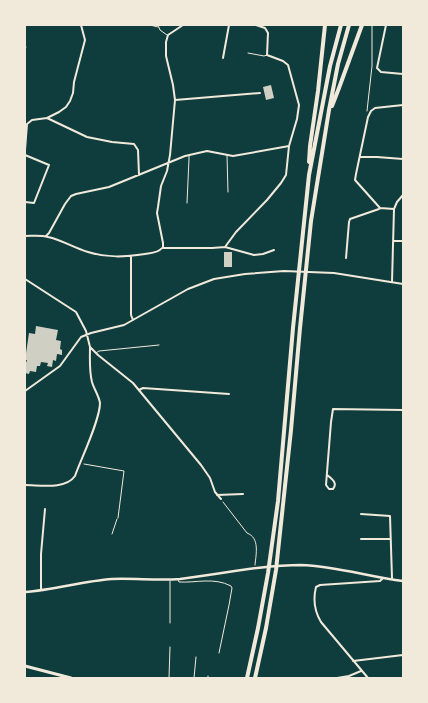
<svg xmlns="http://www.w3.org/2000/svg" width="428" height="703" viewBox="0 0 428 703" font-family="Rubik,sans-serif">
<style>
.building{fill:#cfcfc3}
.lines{fill:none;stroke-linecap:round;stroke-linejoin:round}
.path{stroke:#f1e9da;stroke-width:1}
.service{stroke:#f1e9da;stroke-width:1}
.minor{stroke:#f1e9da;stroke-width:2}
.tertiary{stroke:#f1e9da;stroke-width:2.5}
.secondary{stroke:#f1e9da;stroke-width:3}
.motorway{stroke:#f1e9da;stroke-width:4}
</style>
<rect width="100%" height="100%" fill="#0f3d3e"/>
<path class="building" d="M271,85L274,98L266,100L263,87Z
M224,252H232V267H224Z
M36,326L58,330L56,340L61,341L60,349L62,350V355L57,354L56,361L53,360L52,367L47,366L48,363L41,362L40,366H37L36,372L30,371L29,374L25,373V362L26,363L27,360H25L29,333L35,334Z"/>
<g class="lines">
<path class="path" d="M367,111L372,66V25
M84,464L124,471L118,518
M223,502L247,533C260,538 256,554 255,565"/>
<path class="service" d="M150,25L158,27
M158,25L160,30L167,35
M25,47H26
M248,53L264,56L267,55
M227,155L228,192
M187,203L189,159V156
M96,353L99,351L159,345
M112,534L117,519
M178,580L179,582C196,583 214,577 231,586L232,588L229,605L219,653
M170,581V623
M208,676V678
M169,678L170,647
M194,678L196,657"/>
<path class="minor" d="M386,25L377,68L381,72L403,74
M223,58L229,25
M175,100L260,93
M47,118L87,137L112,142L134,144L138,150L139,175
M25,150L27,124L32,120L47,118L59,112L66,107L70,101L73,93L74,82L85,40L81,25
M25,155L49,165L34,203L25,202
M360,157H377L403,159
M394,209L380,208L355,180L356,174L368,117L371,111L375,108L403,105
M25,236C33,236 41,235 48,237C62,240 74,248 88,252C107,258 125,257 145,254C151,253 158,253 162,248H212L225,247L254,255L263,254L274,250
M46,236L49,233L65,204L71,196L76,194L109,187L185,156L207,151L233,156L289,146
M393,241H403
M225,247L236,232L267,200L281,183L286,175L289,146L297,119L299,105L288,65L283,61L267,55L268,33L265,28L256,25
M163,248V243L157,213L158,207L161,186L167,171L170,155L175,100L173,85L166,56V42L168,35L183,25
M131,257V315L133,320
M346,258L349,222L350,219L379,209
M25,279L76,312L86,331L90,347L98,355L133,383L201,465L210,478L215,492L221,499
M392,282L394,209L397,202L403,195
M139,390L143,388L229,394
M25,391L60,366L81,337L91,333L124,325L188,289L214,279L245,274L284,271L334,273L403,284
M327,475C332,479 338,483 333,489H329L326,485L331,422L333,409L403,410
M25,485C40,485 65,490 75,476C81,459 100,420 100,403C99,396 94,389 92,382C89,370 90,358 90,347
M217,495L243,494
M361,514L390,516L392,578
M361,539H390
M41,590V554L45,509
M353,661L403,655
M337,678L349,676L361,671
M368,678L321,622C315,612 313,599 316,587L320,585L380,581L383,578"/>
<path class="tertiary" d="M25,592C54,590 83,581 112,579C135,578 158,581 180,579C221,574 260,565 301,565C336,566 369,577 403,581"/>
<path class="secondary" d="M25,666L71,678"/>
<path class="motorway" d="M332,106L339,88L362,25
M309,162L310,146L318,91L325,25
M247,678L258,628L268,573L278,501L293,328L309,175L330,66L341,25
M255,678L266,628L276,570L291,430L300,328L311,221L329,110L338,64L349,25"/>
</g>
<rect width="428" height="703" fill="none" stroke="#f1e9da" stroke-width="52"/>
</svg>
